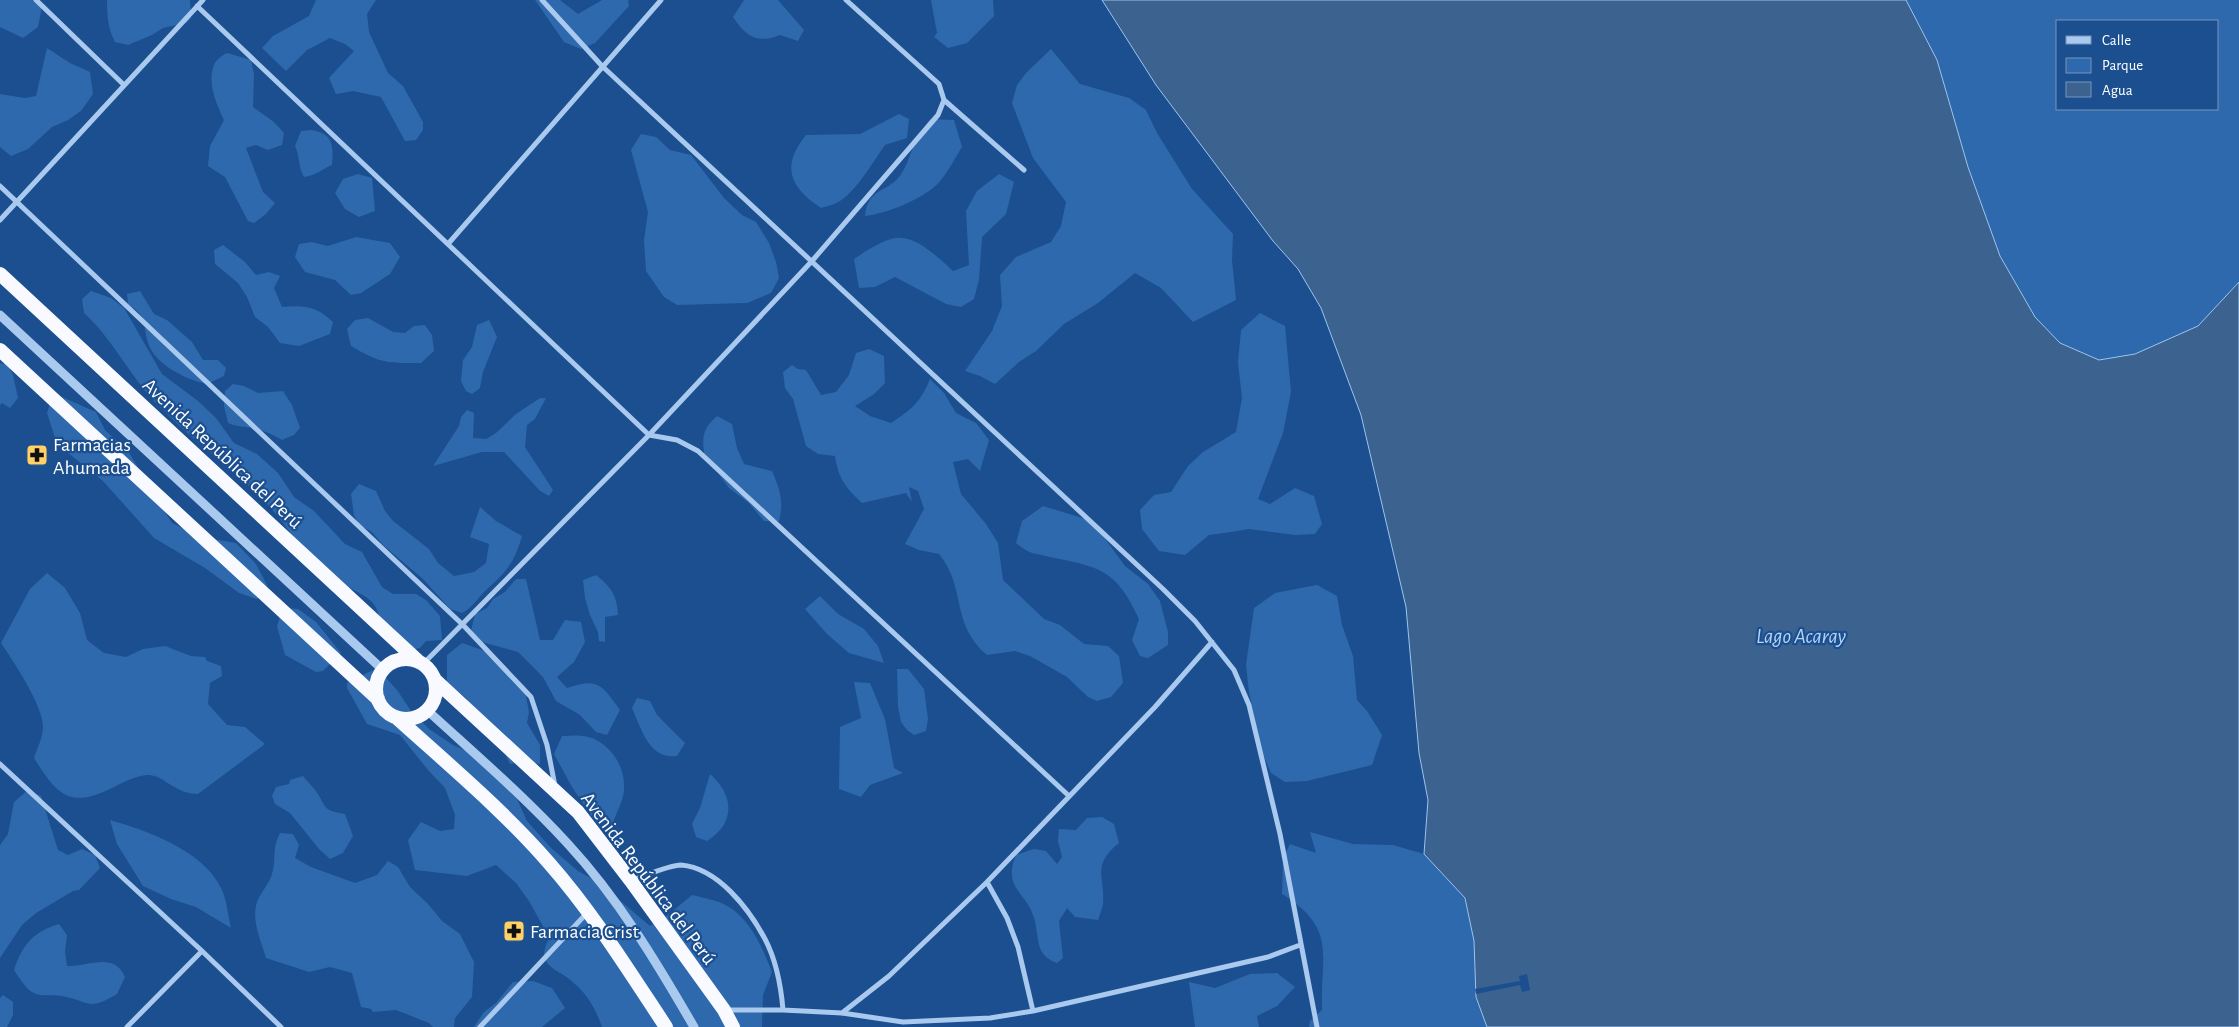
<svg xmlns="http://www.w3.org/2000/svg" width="2239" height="1027" viewBox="0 0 2239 1027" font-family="'Alegreya Sans',sans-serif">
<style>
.green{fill:#2e69ad;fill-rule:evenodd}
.water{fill:#3c6290;stroke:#9cc4f0}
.pier{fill:#1b4f8f}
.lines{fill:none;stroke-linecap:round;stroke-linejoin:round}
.minor{stroke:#a9c9ee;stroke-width:5}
.tertiary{stroke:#a9c9ee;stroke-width:9}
.trunk{stroke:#f8faff;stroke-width:14}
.labels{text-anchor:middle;stroke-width:4.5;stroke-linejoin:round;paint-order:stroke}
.poi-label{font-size:20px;fill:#fff;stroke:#1b4f8f;text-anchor:start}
.street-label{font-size:20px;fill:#fff;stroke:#1b4f8f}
.water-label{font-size:21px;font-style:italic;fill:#b5d3f5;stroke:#1b4f8f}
</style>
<rect width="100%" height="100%" fill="#1b4f8f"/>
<path class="green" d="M0,0H33L42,6L38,27L23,38L0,27Z
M107,0H190L191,18L186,23L163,28L152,35L128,45L115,42C108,29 107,15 107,0Z
M316,0H376L367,14L369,32L388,73L403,86L423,122V130L416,140L405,141L381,97L353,91L336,94L329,78L354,51L345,44L330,38L307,50L286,71L262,48L273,36L309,16Z
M535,0H560L578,14L602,0H628L629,6L595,43L581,49L564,42Z
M744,0H778L804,30L798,41L780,35C758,44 746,37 733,17Z
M931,0H993L994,16L967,43L948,48L934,37L937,33Z
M1892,0H2239V297L2197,334L2095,367L2068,356L2016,303ZM2058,21H2218V109H2058Z
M47,48L70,63L90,72L93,94L81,111L68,120L52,127L28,149L11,156L0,147V94L25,98L36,96Z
M1051,49L1080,84L1129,98L1146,110L1157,133L1192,189L1233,234L1232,260L1236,300L1193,322L1161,288L1135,273L1098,303L1064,324L1036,351L1019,362L995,384L980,376L965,371L992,331L1002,306L1000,275L1016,257L1051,242L1061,226L1066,202L1033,158L1012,103L1017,85L1026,73Z
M227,53L251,60L254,74L253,107L274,122L284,133L282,145L268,150L256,145L246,148L263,192L275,203L266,214L254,223L248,221L225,177L208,166L210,146L224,120C216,103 206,81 215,63C217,59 223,55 227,53Z
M899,114L909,119L907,138L885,145C873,162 857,190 840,201C834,205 827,206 821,208C789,187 781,166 806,135L860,134Z
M930,119L954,120L962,147C955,158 944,180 933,188C917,201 885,214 865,216C867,189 887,192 899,177C907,167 910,154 915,142C918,134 925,127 930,119Z
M311,130C333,133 334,146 332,165C322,169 315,176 304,177C298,167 300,156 295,146L301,131Z
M641,134L656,137L670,150L691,155L724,198L742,215L756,222L769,243L776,262L779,278L771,293L747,303L677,305L664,297L646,271L644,240L648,212L631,150Z
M358,174L372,178L375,211L359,217L345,209L335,193L343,179Z
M999,174L1014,182L1006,214L982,237L979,280L974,299L961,307L946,304L895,277L875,287L859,288L854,259C864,252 884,239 896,238C916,235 940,259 953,271L969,265L966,211L977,191Z
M356,237L390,243L400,257L390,274L361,293L351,295L335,280L305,272L295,257L299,244L312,242L328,246Z
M223,245L245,262L256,275L269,272L280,276L274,288L282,307C305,305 316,306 333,322L330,334L299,346L280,343L268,327L255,317L247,297L238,283L215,264L214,250Z
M91,291L111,298L124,308L162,374L198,401L216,418L234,443L257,454L278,473L294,497L314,511L345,544L362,552L382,587L393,594H416L426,600L440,616L442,640L426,641L420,648L411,650C403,642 390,633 383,624C378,617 378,607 371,601C360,591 346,588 335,580C306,560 289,526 264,501C231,467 193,441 160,407C131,379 114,340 84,313L82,299Z
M140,291L154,314L167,320L192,342L203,360H218L226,368L224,376L207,384C187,380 155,365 148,343C142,322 149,319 128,304L127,294Z
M1260,313L1285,326L1291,392L1283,433L1258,499L1270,504L1295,488L1314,496L1322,524L1315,534L1295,535L1249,529L1231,532L1209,535L1185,555L1159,551L1142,529L1140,510L1154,495L1171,492L1188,466L1203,452L1236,432L1242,398L1238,362L1241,330Z
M368,318L393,332L405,333L414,326L425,325L432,335L434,351L421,363C388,363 381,364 351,346L347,329L355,320Z
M489,320L497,337L483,372L480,388L472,394L466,391L461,381L463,360L472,347L477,325Z
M869,349L884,356L885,383L874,394L855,406L870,416L891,423C912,409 920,403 930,379L944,393L956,413L976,423L989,440L980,471L968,459L953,462L961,494L986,524L998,543L1003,580L1044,619L1060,625L1084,644L1108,646L1119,656L1123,683L1111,697L1097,701L1088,697L1067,677L1030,656L1015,651L987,655C950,624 967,588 939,554L919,550L905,544L924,509L918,491L909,487L912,502L906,493L862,503C846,488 838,478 835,456L818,454L806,446L793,399L785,388L783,372L792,365L798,369L806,370L821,395L836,392L849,375L856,353Z
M0,363L8,365L13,375L18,398L10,408L2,403L0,405Z
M233,384L244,386L258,393L283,391L292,405L300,428L294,435L282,440C273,434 263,430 252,428C243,426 237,427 228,423L224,406L225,391Z
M53,393L96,412L105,430L128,451L172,523L201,537L236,543L256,564L267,585L265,596L257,599L239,593L205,568L154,538L103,481L57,444L47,413Z
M540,398H546L535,419L527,425L525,447L553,490L549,496L540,491L504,452H482L433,466L459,426L461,417L467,410L474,413L473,438L486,439L496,433L516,414Z
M717,416L732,424L737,448L744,464L772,471C780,489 784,502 779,521H764L749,503L729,488L715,469L705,459C702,439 701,430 717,416Z
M359,484L376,491L385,511L393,521L429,549L438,563L454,576L474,572L486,563L489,544L470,537L480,507L496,521L522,536C514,564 506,572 485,591C477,599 472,608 462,613L450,609L423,579L383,545L372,532L359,525L354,515L351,494Z
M1043,506L1092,521L1125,566L1148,584L1160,601L1168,632V645L1148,658L1140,656L1132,640L1139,619C1117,570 1100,567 1050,557C1031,552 1033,556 1016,543L1022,521Z
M47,573L65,588L80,613L87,640L104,653L126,657L143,649L165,646L191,656L205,657L207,661L221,666L222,676L210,683L208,704L227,725L245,727L265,744L198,794C175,794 165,776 149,775C138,775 126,781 116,786C71,809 59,798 34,758C37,749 43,737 43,727C43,705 13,661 1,643L30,589Z
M596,575C611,587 617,595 618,615L605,617V642L599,641L598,632L590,615L585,598L583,580Z
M516,579H526L540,640H553L565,620L581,622L585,642L574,662L557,677L567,688C598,677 602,685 620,710L607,735L596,732L580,715L556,701L543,677L518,652L478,641L471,631L475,614L487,608L493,599L505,592Z
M1317,585L1337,596L1342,625L1353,656L1357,700L1367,711L1382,735L1372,765L1307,781L1285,782L1271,773L1262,752L1249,692L1246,665L1254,608L1275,593Z
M820,596L838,614L864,629L878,646L884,663L849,653L827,634L805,609Z
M283,608L298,609L316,622L341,653L323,671L316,672L285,655L277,626Z
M462,643L488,652L503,669L524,686L529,712L527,723L540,745V764L525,762L510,764L505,754L471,717L467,699L447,682V655Z
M377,668L397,690L411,711L429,729L453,745L476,755L492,771L517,799L527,821L551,848L578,871L598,882L650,926L663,919L692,895C701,897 710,899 719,902C749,914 761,945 772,972L763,995L762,1027H602C595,1007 586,992 569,979C562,973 548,968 545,959C542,952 547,944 549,937L529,901L516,883L496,865L467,876L415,870L408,840L421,822L440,831L454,829L455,815L445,788L428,770L400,735L367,724L347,688V683Z
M897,669H908L924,689L928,719L926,731L914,735L907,730L901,722L898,707Z
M854,682L870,683L885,719L894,768L903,773L870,785L861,797L839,789L840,727L861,718Z
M637,698L650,701L657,715L685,743L677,756C649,760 641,728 632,708Z
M562,736C569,736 576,735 582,736C607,738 626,765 624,789C624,799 617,812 613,822L599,827L572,787L554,754Z
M710,774C735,796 735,824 707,841L696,837L692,824L700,808Z
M303,776C307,781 312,786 316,791C328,809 322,810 345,814L353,836L343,853L330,859L319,849L290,813L275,804L272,796L276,787L289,784L290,780Z
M28,790L41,796L58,850L68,855L82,849L95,855L100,868L79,890L73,891L36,913L22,925L0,958V845L8,834L14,802Z
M1102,817L1114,824L1119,843C1091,866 1105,875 1103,904C1102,909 1100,915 1098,920L1075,917L1067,908L1059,921L1063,958L1057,963C1034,955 1040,938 1034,918C1027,892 1002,889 1016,855L1034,849L1046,851L1057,864L1062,857L1058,841L1059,829L1076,830L1087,818Z
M110,820C148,831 205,851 222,890C227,901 228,916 231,928L196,907L171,899L143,886L117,844Z
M1310,832L1353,844L1393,845L1424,854L1465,898L1474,941L1476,996L1487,1027H1309L1310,1021L1322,1010C1320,955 1338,929 1282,894L1283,859L1290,844L1316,853Z
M280,833L293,834L299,845L295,858L311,867L355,883L377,875L388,861L398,867L410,887L428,904L442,921L460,934L474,962L472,997L455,1018L454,1027H433L429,1023L396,1010L373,1012L371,1009L361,1007L352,973L330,967L309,972L266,958C261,940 251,921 257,902C261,892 269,884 272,874C277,858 271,851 280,833Z
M59,924L67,935L65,951L67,966C88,967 114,951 125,977L117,994C87,1012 90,1001 62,996C53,994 42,997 34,993C26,990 19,977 14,970C22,945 34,931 59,924Z
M1277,973L1295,987L1277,1006L1257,1016L1259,1027H1195L1189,982L1215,988L1250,974Z
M533,981L552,988L565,1008L542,1027H474L484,1012L496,1003L513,982Z
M3,995L13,1002V1015L7,1027H0V998Z"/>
<path class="water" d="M1102,0H1906L1937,60L1968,167L2000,256L2035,317L2060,343L2099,360L2135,354L2198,326L2239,282V1027H1487L1476,997L1474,941L1465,898L1424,854L1428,800L1419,753L1406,607L1361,415L1321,308L1298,269L1273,241L1156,85Z"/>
<path class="pier" d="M1527,974L1530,990L1522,992L1520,985L1476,994L1475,989L1520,981L1519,976Z"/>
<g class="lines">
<path class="minor" d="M36,0L124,85
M542,0L602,66L1163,589L1195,621L1234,670L1249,705L1280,834L1317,1027
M197,6L649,435L677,440L698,451L1069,796
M944,100L1024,170
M0,186L463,625L531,697L547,745L555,786
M0,220L203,0
M448,244L661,0
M423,664L649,435L812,261L938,115L944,100L939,84L846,0
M0,764L202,951L281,1027
M633,880C645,876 669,865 681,865C718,868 749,909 765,939C776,960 781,986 783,1010
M987,882L1007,918L1018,947L1033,1011
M725,1010H783L842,1013L903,1022L990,1018L1033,1011L1268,957L1300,945
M842,1013L889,976L987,882L1155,707L1212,642
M127,1027L202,951
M480,1027L586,914"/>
<path class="tertiary" d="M0,315L383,670
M428,711C475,754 524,796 568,844C618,898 657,963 694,1027"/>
<path class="trunk" d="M0,274L419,662
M0,350L378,699
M376 689a30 30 0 1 1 60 0a30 30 0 1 1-60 0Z
M435,680L578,812L631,881L724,1010L733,1027
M397,718C449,765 503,810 549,863C593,913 629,971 666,1027"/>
</g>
<defs>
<g id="pharmacy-square" transform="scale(1.125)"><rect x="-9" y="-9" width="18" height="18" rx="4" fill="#ffd166" stroke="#1b4f8f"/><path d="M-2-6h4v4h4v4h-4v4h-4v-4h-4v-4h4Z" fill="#111"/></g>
</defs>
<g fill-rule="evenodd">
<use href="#pharmacy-square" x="37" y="455"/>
<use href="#pharmacy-square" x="514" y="931"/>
</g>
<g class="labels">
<g class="poi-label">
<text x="53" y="451">Farmacias<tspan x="53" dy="23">Ahumada</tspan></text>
<text x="530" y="938">Farmacia Crist</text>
</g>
<g class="street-label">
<text transform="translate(223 453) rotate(43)" y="7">Avenida República del Perú</text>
<text transform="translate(649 878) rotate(53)" y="7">Avenida República del Perú</text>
</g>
<g class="water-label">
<text x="1801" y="643">Lago Acaray</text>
</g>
</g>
<rect x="2056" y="20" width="162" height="90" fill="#1b4f8f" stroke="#7695bc"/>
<rect x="2066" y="36" width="25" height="8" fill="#a9c9ee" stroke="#7695bc"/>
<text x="2102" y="45" font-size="15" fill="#ffffff">Calle</text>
<rect x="2066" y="58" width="25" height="15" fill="#2e69ad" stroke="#7695bc"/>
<text x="2102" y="70" font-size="15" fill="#ffffff">Parque</text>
<rect x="2066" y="82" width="25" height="15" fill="#3c6290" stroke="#7695bc"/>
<text x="2102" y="95" font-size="15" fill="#ffffff">Agua</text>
</svg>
